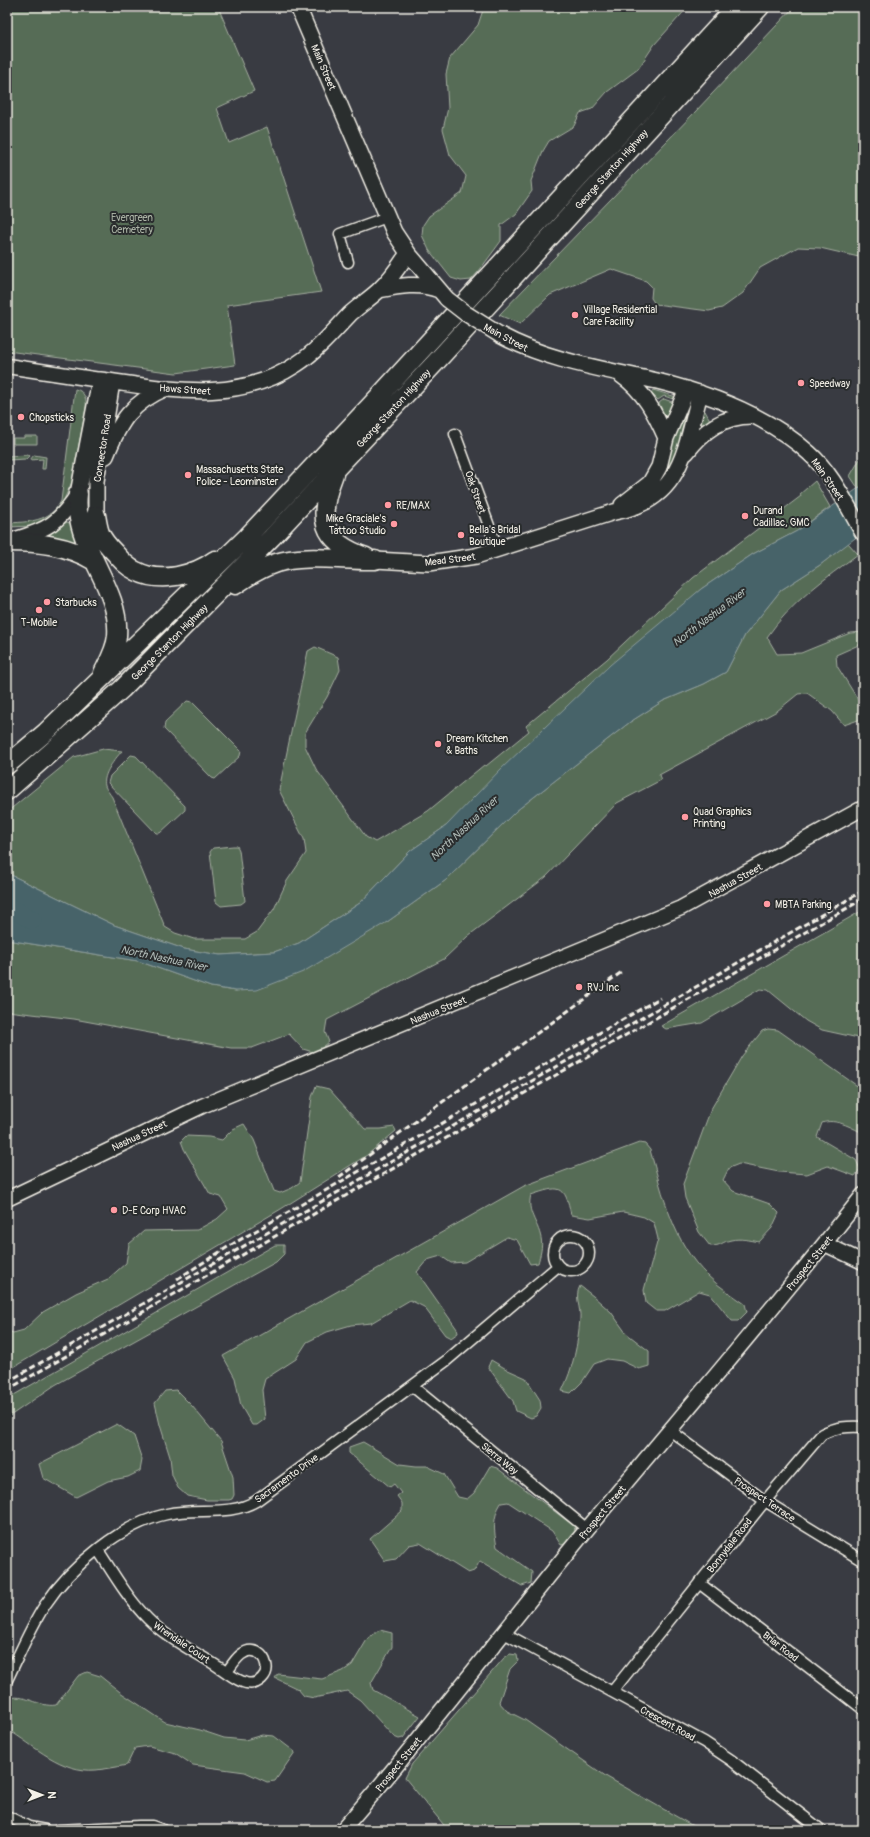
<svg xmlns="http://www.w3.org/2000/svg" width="870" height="1837" viewBox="0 0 870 1837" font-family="Pangolin,sans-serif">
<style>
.green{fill:#566c57;stroke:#a5aea0}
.water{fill:#466469;stroke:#8c9c9c}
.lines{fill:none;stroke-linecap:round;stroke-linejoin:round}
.river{stroke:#466469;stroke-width:19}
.street-casing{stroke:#f4f1e8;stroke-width:13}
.secondary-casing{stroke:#f4f1e8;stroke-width:17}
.primary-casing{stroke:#f4f1e8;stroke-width:18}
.highway-casing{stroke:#f4f1e8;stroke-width:21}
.street{stroke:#2a2d2e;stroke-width:10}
.secondary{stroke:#2a2d2e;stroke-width:14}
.primary{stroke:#2a2d2e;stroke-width:15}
.highway{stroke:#2a2d2e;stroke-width:18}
.rail{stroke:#f4f1e8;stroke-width:3;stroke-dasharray:6 3;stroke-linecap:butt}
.primary-bridge-casing{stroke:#f4f1e8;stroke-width:18;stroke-linecap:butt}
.primary-bridge{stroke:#2a2d2e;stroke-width:15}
.poi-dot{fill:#ff9aa2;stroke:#2a2d2e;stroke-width:1.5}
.labels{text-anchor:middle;stroke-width:4;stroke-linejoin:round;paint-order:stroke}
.street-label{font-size:10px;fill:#f4f1e8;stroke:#2a2d2e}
.park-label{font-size:10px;fill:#adb5a7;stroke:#2a2d2e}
.poi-label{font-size:10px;fill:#f4f1e8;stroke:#2a2d2e;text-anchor:start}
.water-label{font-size:11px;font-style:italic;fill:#aeb9b5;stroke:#2a2d2e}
</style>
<rect width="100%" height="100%" fill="#393b42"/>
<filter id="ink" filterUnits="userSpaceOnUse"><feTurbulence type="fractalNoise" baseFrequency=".025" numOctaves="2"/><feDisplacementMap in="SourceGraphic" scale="8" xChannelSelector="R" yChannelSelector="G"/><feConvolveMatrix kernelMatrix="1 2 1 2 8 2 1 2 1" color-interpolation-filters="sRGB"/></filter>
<g filter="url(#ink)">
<path class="green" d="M7,7H218L254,91L217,108L229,143L267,127L321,292L227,305L235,365L176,373L7,351Z
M484,7H688L654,45L638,69L607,92L592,109L580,113L574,126L549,141L543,151L531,181L532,191L516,214L501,225V241L479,271L471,280L461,281L451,278L429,250L422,235L423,225L429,216L462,193L466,176L450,155L443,129L448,108L446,74L450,58L478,25Z
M794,7H863V258L820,248L798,247L760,268L743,293L722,308L709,311L655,304L651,298L652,287L646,281L611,269L550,295L520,324L499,315L695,112Z
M75,389C85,391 87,400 86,408L72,482L61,506L53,516L35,526L7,527V523C28,522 50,522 61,501Z
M653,390L676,397V400L664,396L658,400L651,393Z
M664,399L675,403L666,419L659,403Z
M700,410L705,411L710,420L697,431Z
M688,411L681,445L668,471L665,468L676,432Z
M24,436H37V444H13V438H24Z
M863,454V485L858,488L850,476Z
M30,455L26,459L8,460L7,467V456Z
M34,455L46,457L45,469H42L43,459L30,460Z
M815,481L830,507L797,531L753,554L701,589L446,826L410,851L360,903L299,943L274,952L220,955L184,949L114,925L7,873V812L74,757L103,749L122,751C115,759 102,774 105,786C106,789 110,794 112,797L165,927L175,933L194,939H245L257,932L274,909L287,881L306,853L304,839L279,790L308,651L315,647L338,657L340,670L327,697L305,733V746L316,769L366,837L375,842L428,811L484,765L486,766L529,731L526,726L527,725L607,659L693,578L801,496L800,494Z
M67,522L72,524L78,539L75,544L45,536Z
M848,543L858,554C825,579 791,602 767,637L777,654L801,653L850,633L863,632V643L836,655L837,666L862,706L861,719L844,725L832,711L807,693L798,694L777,711L659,775L661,780L617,803L546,877L468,936L444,959L327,1020L325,1032L329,1042L316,1053L303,1049L289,1034L252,1048H231L74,1019L7,1011V940L138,961L211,987L236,991L387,922L446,880L516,811L630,722L663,701L704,684L726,672L745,635L781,590L820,565Z
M187,701L192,702L241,751L240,756L215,779L212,778L164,729L165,722Z
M131,755L136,756L185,806V810L160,833H156L108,783L110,776Z
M233,846H237L239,850L245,901L241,904L221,906L216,902L210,852L213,848Z
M863,910V1039L822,1030L806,1021L768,990L760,989L702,1023L666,1029L661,1026Z
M768,1029L778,1030L863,1090V1133C850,1127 836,1118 822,1123L817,1137L856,1160L860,1169L855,1176L828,1166L807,1174L779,1172L739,1164L729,1168L723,1180L733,1191L770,1204L779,1213L772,1228L759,1242C750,1240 740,1238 731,1240C721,1242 722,1246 710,1246L699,1232L685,1198L683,1184L711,1109L742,1056L762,1031Z
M316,1086L329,1089L365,1129H381L394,1127L396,1131L367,1155L281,1209L7,1371V1330L13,1333L24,1330L43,1312L76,1293L108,1279L126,1263L129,1244L144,1231L197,1230L217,1219L228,1209L221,1197L210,1194L184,1149L181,1141L186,1136L209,1137L222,1140L233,1129L244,1124L254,1140L274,1191L280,1193L292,1188L300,1182L312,1097Z
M639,1143L645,1144L650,1150C663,1195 673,1243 708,1276C719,1287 733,1295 745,1304L747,1312L738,1321H732L710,1294L699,1291L665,1311H656L646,1303L644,1290L658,1239L654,1223L644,1217L623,1212L590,1218L571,1215C565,1183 559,1186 531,1195C526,1212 538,1222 541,1238C543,1246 540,1256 538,1263L530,1264L517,1240L507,1237L465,1262L451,1263L441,1256L427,1260L417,1272L457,1329L458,1333L451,1338L445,1335L424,1307L410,1300L371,1323L351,1325L327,1332L307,1342L296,1359L265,1379L262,1390L265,1419L257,1425H252L241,1406L235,1378L223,1356L524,1186Z
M275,1245H284V1254L276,1262L55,1385L7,1418V1399Z
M580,1286L593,1296L611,1312L626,1333L649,1351V1366L639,1369L622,1361L607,1359L594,1364L582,1382L571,1393L562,1391C573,1368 578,1344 580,1319C581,1307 574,1297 580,1286Z
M491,1360L508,1370L526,1378L540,1400L541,1408L536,1416L531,1418L516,1411L513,1401L488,1367Z
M176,1390L192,1406L221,1441L233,1477L234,1495L232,1499L229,1500H207L187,1496L178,1488L172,1475L170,1457L160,1425L155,1403L165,1391Z
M117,1424L134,1436L142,1460L140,1471L128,1477L108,1481L76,1497L43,1478L39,1464Z
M363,1442L400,1464L416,1466H427L444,1474L458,1497L467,1499L474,1493L490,1466L497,1468L574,1526L575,1531L565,1544L561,1545L552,1531L508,1502L501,1503C492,1518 494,1531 497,1547L532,1572L531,1583L522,1586L480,1561L474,1571L468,1573L420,1543L409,1545L396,1559L385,1561L370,1539L402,1511V1503L397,1496L401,1493L394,1484L390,1487L349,1453V1447Z
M380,1630L392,1633V1647L371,1683L373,1690L420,1716L403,1738L399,1739L394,1737L360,1700L347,1691L314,1698L304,1696L298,1689L275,1678L278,1674L322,1679L343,1671L352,1665L368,1638Z
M510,1654L517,1655L518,1661L510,1669L499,1702L507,1711L525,1720L607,1777L700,1830H448L405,1778L412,1764L504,1658Z
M87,1672L100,1676L120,1692L165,1722L200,1730L224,1738L245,1740L262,1735L274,1736L295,1752L275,1781L267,1782L245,1772L193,1765L175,1753L149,1746L135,1748L127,1765C117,1767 106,1769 96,1770C61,1773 35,1746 7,1729V1699C24,1692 39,1708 56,1705L78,1676Z"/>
<path class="water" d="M863,485V532L820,565L781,590L745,635L726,672L704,684L663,701L630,722L516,811L446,880L387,922L303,972L257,990L236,991L211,987L138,961L7,940V914L10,912L7,901V873L114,925L184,949L220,955L274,952L299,943L360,903L410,851L446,826L501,769L610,665L701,589L753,554L797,531Z"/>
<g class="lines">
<path class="river" d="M7,906L32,920"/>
<g class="street-casing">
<path id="street" d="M348,262L340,234L387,217
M455,434L498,550
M553 1253a18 18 0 1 1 36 0a18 18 0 1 1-36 0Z
M412,1386L587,1529
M671,1431L765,1501L863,1561
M98,1550C113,1573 128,1599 148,1619C168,1639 196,1652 220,1668C228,1673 237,1681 246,1683C258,1686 269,1675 266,1664C265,1659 262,1655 257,1652C243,1646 234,1662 227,1672
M699,1583L863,1709
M504,1633L704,1742L731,1760L821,1830
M7,1680C19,1655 30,1628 45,1605C71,1566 121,1524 167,1514C197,1507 229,1517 256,1501L446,1361L558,1266
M612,1692L765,1501L822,1434C836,1427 848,1426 863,1427
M7,1816L29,1827L45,1830
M58,1830L139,1826H152L163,1830"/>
</g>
<g class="secondary-casing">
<path id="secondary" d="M7,366L100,380
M16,539C49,529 58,523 78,494
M7,1199L202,1106L681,908L863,808
M825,1244L863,1262
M342,1830C427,1733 505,1629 587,1529C679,1418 774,1309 863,1195"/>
</g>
<g class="primary-casing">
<path id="primary" d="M298,7L394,232L408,253L447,299
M379,290C399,286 419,282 439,290
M500,335C548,361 603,369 657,381C710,394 768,416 809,453C833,474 847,506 863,533
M621,375C644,391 655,413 666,438
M686,453C704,430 723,416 752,416
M106,456C120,421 131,403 166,388
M78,494L100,380C168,389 235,405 297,364C317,351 333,332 350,314C359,306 369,299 378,291C390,280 399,267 408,253
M622,505L650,483L659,467L666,438L687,389
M96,515V481L112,382
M375,560L429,563L476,556L614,512C682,501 685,449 700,393"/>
</g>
<g class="highway-casing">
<path id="highway" d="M334,474C317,518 320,541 366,557
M78,494C72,546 121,586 117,636C116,649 109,661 103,673
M96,515C97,521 98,528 100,533C103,541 109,547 115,553C121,560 127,567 136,571C160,584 195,575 215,560
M7,542C38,542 67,545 94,561
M235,585C248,576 261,568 276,563C304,554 345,561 375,560
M7,765L46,732L247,537L372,404L736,7
M7,791L122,689L272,537L434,364L760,7"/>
</g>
<use href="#street" class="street"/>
<use href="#secondary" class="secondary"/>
<use href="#primary" class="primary"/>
<use href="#highway" class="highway"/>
<path class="rail" d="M339,1177L623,971
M177,1279L231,1245L660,998
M7,1382L863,891
M7,1390L863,899"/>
<g class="primary-bridge-casing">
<path id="primary-bridge" d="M447,299L465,313L500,335"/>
</g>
<use href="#primary-bridge" class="primary-bridge"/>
</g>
</g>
<g class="poi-dot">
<circle cx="575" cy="315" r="4"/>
<circle cx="801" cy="383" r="4"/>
<circle cx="21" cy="417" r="4"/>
<circle cx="188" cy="475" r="4"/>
<circle cx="388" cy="505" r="4"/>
<circle cx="745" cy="516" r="4"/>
<circle cx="394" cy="524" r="4"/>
<circle cx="461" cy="535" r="4"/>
<circle cx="47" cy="602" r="4"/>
<circle cx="39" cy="610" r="4"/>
<circle cx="438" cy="744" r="4"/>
<circle cx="685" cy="817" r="4"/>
<circle cx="767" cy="904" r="4"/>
<circle cx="579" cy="987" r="4"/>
<circle cx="114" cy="1210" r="4"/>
</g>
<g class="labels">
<g class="street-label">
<text transform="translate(324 67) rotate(67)" y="4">Main Street</text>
<text transform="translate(611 169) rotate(-48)" y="4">George Stanton Highway</text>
<text transform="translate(506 337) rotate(28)" y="4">Main Street</text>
<text transform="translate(185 389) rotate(4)" y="4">Haws Street</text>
<text transform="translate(393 408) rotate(-47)" y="4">George Stanton Highway</text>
<text transform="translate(102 448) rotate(-81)" y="4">Connector Road</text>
<text transform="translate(828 479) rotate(55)" y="4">Main Street</text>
<text transform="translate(476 492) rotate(71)" y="4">Oak Street</text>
<text transform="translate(450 559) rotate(-7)" y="4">Mead Street</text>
<text transform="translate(169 642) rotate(-45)" y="4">George Stanton Highway</text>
<text transform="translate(735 880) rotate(-29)" y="4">Nashua Street</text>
<text transform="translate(438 1010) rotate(-22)" y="4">Nashua Street</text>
<text transform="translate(139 1135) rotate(-25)" y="4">Nashua Street</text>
<text transform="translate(809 1263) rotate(-51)" y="4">Prospect Street</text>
<text transform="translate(500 1458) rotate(39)" y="4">Sierra Way</text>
<text transform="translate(286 1478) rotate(-36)" y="4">Sacramento Drive</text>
<text transform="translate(765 1499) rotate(34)" y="4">Prospect Terrace</text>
<text transform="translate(602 1512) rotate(-50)" y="4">Prospect Street</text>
<text transform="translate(729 1545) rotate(-52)" y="4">Bonnydale Road</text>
<text transform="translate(182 1642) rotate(34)" y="4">Wrendale Court</text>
<text transform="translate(781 1646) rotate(38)" y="4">Briar Road</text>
<text transform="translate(668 1723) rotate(29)" y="4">Crescent Road</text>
<text transform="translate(398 1764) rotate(-51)" y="4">Prospect Street</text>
</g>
<g class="park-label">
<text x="132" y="221">Evergreen<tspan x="132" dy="12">Cemetery</tspan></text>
</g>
<g class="poi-label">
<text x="583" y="313">Village Residential<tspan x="583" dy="12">Care Facility</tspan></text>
<text x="809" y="387">Speedway</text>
<text x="29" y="421">Chopsticks</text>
<text x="196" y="473">Massachusetts State<tspan x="196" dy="12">Police - Leominster</tspan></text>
<text x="396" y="509">RE/MAX</text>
<text x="753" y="514">Durand<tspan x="753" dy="12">Cadillac, GMC</tspan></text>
<text x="386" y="522" text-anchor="end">Mike Graciale's<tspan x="386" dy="12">Tattoo Studio</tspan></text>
<text x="469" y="533">Bella's Bridal<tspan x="469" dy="12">Boutique</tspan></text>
<text x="55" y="606">Starbucks</text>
<text x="39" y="626" text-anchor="middle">T-Mobile</text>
<text x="446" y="742">Dream Kitchen<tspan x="446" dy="12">&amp; Baths</tspan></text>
<text x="693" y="815">Quad Graphics<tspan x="693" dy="12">Printing</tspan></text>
<text x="775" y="908">MBTA Parking</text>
<text x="587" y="991">RVJ Inc</text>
<text x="122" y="1214">D-E Corp HVAC</text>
</g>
<g class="water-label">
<text transform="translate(709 617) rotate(-37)" y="4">North Nashua River</text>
<text transform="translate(464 828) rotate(-43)" y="4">North Nashua River</text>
<text transform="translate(164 958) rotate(12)" y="4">North Nashua River</text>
</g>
</g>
<rect width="870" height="1837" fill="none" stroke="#2a2d2e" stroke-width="24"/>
<rect x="12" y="12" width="846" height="1813" fill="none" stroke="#f4f1e8" stroke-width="1.5" filter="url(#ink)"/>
<g transform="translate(42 1795) rotate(90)" stroke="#2a2d2e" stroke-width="3" paint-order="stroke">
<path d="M0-3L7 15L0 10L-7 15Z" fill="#f4f1e8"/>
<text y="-6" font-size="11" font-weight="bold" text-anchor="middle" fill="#f4f1e8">N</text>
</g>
</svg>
